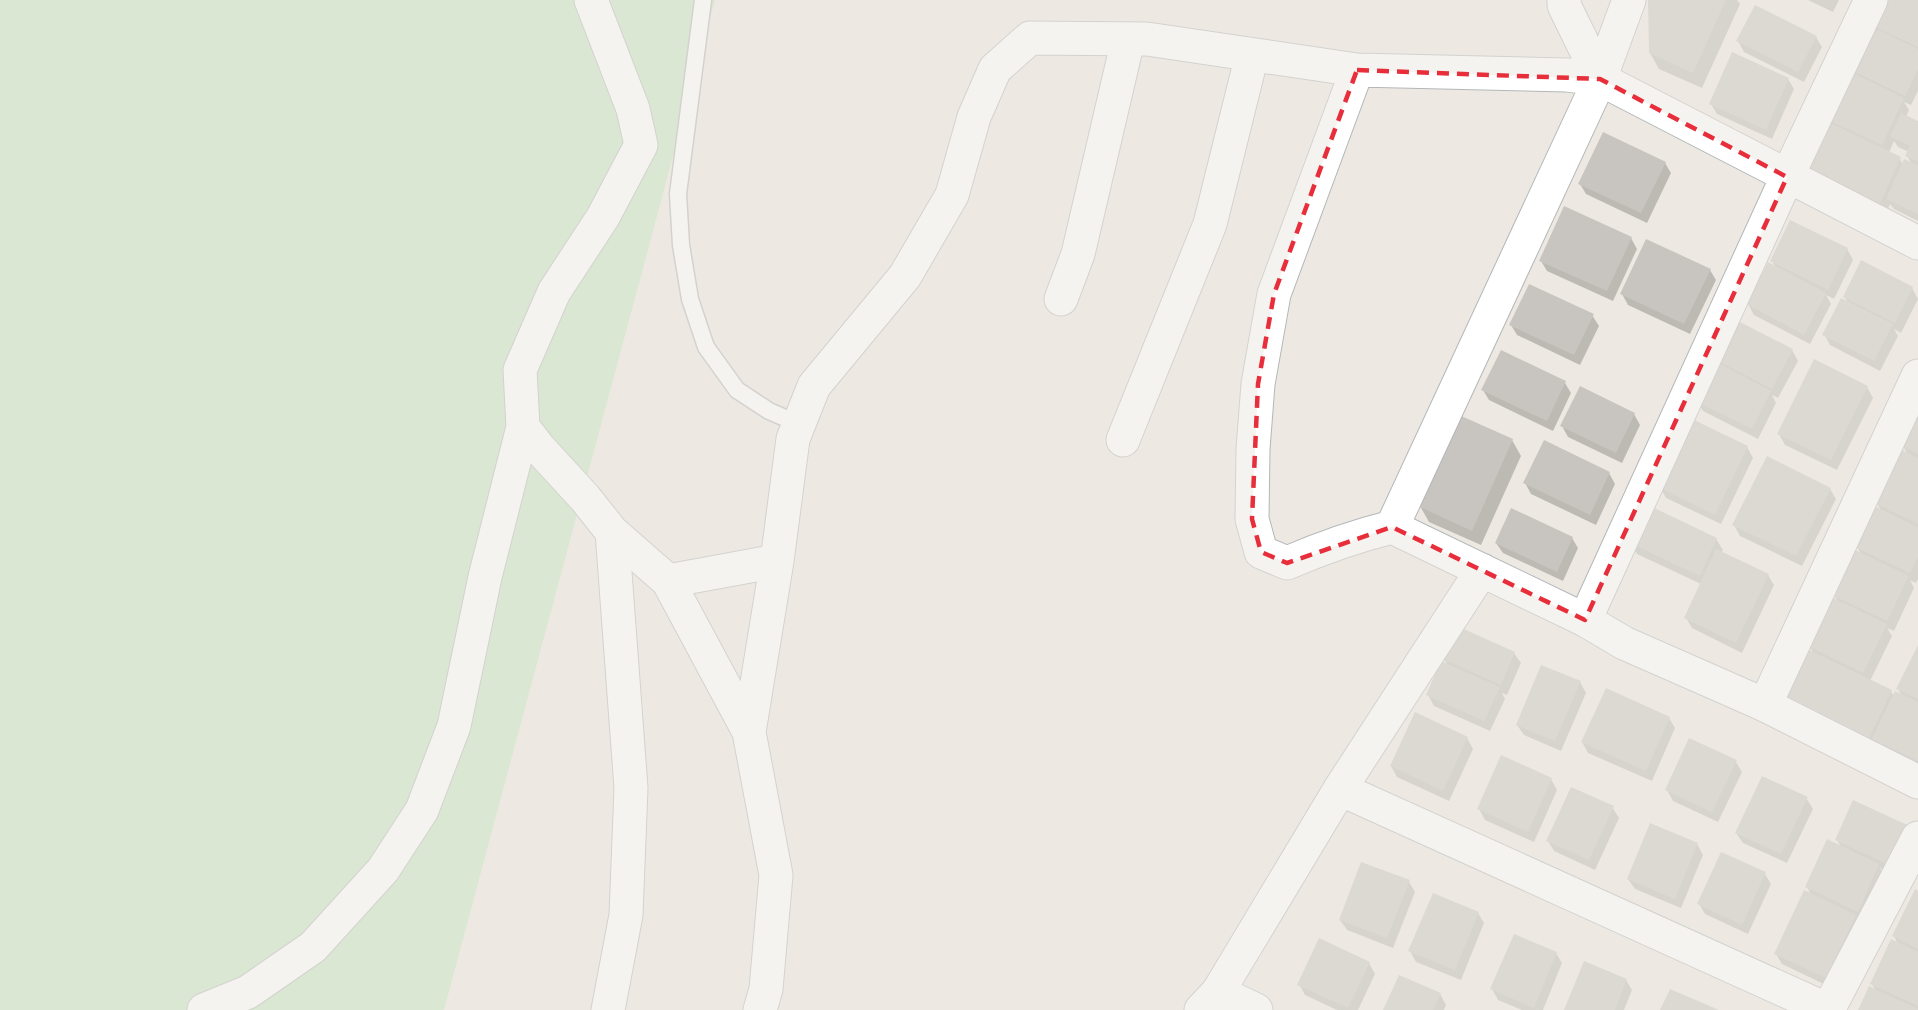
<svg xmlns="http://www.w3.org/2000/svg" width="1918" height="1010" viewBox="0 0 1918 1010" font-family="Karla,sans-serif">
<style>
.green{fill:#c4e5be}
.shadow{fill:#0003;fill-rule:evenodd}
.building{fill:#c8c4bf}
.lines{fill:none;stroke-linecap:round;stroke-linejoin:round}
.lane-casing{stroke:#b3b6b9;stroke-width:19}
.street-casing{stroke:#b3b6b9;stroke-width:35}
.secondary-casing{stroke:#b1b6ba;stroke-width:35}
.lane{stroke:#fff;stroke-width:16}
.street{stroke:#fff;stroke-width:33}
.secondary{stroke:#fff;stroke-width:33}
.marked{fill:none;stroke:#e72e3a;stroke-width:4.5;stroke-dasharray:12 8;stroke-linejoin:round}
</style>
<rect width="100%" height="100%" fill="#ede9e2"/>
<path class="green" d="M0,0H715L444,1010H0Z"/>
<path class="shadow" d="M1649,0H1737L1740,4L1702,88L1659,69L1650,53Z
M1808,0H1839L1833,12Z
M1918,0V91L1911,105L1904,102L1909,110L1906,117L1918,122V221L1894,209L1890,204L1885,216L1828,119L1873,25ZM1894,141L1898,147L1909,152L1907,156L1911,163L1903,165L1900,159L1889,153Z
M1816,37L1822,47L1804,82L1744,52L1738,41Z
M1788,79L1794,89L1772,139L1717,114L1711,104Z
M1665,163L1671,173L1647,223L1586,194L1580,184Z
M1631,238L1637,249L1613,301L1547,271L1541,261Z
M1847,249L1853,260L1834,299L1826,295L1831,304L1810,344L1754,315L1748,304L1776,268L1772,261Z
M1710,270L1716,280L1690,334L1628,305L1622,294Z
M1912,288L1918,299L1901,333L1894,329L1898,336L1880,371L1830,345L1824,334L1848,303L1844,296Z
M1592,315L1599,326L1580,365L1517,335L1511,325Z
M1792,350L1798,361L1778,398L1772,395L1776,403L1758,439L1703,411L1697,401L1722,367L1718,360Z
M1565,383L1571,393L1553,431L1489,400L1483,390Z
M1867,387L1873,398L1837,470L1785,445L1779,434Z
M1634,414L1640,425L1622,463L1568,437L1562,426Z
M1918,414V579L1916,583L1910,580L1914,588L1894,631L1887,628L1892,636L1870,681L1891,691L1894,697L1902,696L1898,689L1918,649V768L1791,707L1814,654L1809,646L1838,602L1834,595L1861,554L1857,547L1881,511L1877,503L1908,455L1903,446Z
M1512,440L1521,456L1481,545L1429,522L1420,506Z
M1747,447L1753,458L1721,524L1666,498L1660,487Z
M1609,473L1615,484L1596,525L1531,494L1525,483Z
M1830,489L1836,499L1802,566L1740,536L1734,525Z
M1572,538L1578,548L1563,581L1503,553L1496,543Z
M1716,539L1723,550L1721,553L1768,575L1774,585L1742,653L1692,628L1686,618L1701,584L1637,554L1631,543Z
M1514,653L1521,663L1507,695L1502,693L1505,699L1490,731L1434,706L1428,695L1448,666L1444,659Z
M1580,682L1586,693L1561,751L1524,735L1517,725Z
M1669,718L1675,728L1652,781L1588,753L1582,742Z
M1467,738L1473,749L1449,801L1397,777L1391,766Z
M1736,762L1742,772L1718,822L1673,801L1667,790Z
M1551,779L1557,790L1534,842L1485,820L1479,809Z
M1806,798L1813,809L1787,863L1743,843L1736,833Z
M1854,802L1904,879L1880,868L1885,876L1864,921L1856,918L1861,926L1832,988L1782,964L1776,954L1811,895L1807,887L1841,847L1837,840Z
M1612,807L1619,818L1595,870L1554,851L1548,841Z
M1697,844L1703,855L1681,908L1635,889L1628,879Z
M1765,874L1771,884L1748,934L1705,914L1699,904Z
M1409,882L1415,892L1393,948L1347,930L1340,920Z
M1918,893V1010H1859L1876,991L1872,984L1898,944L1894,936Z
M1478,913L1484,923L1461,980L1416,962L1410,951Z
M1556,953L1562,963L1543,1010H1522L1498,1000L1492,989Z
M1369,963L1375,974L1358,1010H1337L1305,995L1299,984Z
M1626,980L1632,990L1624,1010H1566Z
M1440,994L1446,1005L1444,1010H1385Z"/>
<path class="building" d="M1648,0H1726L1693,73L1649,53Z
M1883,0H1918V47L1871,25Z
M1755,5L1817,36L1798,72L1736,41Z
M1870,26L1918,49V69L1905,96L1849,69Z
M1732,52L1789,78L1766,130L1709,104Z
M1849,71L1904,98L1882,145L1826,119Z
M1901,113L1918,121V162L1905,156L1910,146L1890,136Z
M1826,121L1901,157L1879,206L1803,170Z
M1603,132L1666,162L1641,213L1578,184Z
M1904,159L1918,165V214L1886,199Z
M1564,206L1632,237L1607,291L1539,261Z
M1790,220L1848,248L1828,290L1770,261Z
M1646,239L1711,269L1684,324L1620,294Z
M1861,260L1913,287L1895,323L1843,297Z
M1768,262L1826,293L1804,335L1747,304Z
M1529,284L1594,314L1574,355L1509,325Z
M1841,298L1893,324L1874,361L1822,335Z
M1736,320L1793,349L1772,389L1716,360Z
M1501,350L1566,381L1547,421L1481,390Z
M1814,359L1868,386L1831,460L1777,434Z
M1716,362L1771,391L1752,429L1695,401Z
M1580,386L1635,413L1616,453L1560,426Z
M1918,410V454L1901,446Z
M1459,415L1513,439L1472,531L1418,506Z
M1692,419L1748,446L1715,515L1658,487Z
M1544,440L1610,472L1590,515L1523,483Z
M1900,449L1918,458V524L1875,503Z
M1767,456L1831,488L1796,556L1732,525Z
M1648,505L1717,538L1700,576L1630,543Z
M1874,506L1918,527V557L1910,573L1855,547Z
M1511,508L1573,537L1557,572L1495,543Z
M1716,549L1769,574L1736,643L1684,618Z
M1853,549L1909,576L1887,621L1832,595Z
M1831,597L1887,624L1863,673L1808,646Z
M1457,626L1515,652L1501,685L1443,659Z
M1918,645V699L1896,689Z
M1807,649L1892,690L1869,738L1784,697Z
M1441,661L1500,687L1484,721L1426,695Z
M1541,665L1581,681L1555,741L1516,725Z
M1606,688L1670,717L1646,771L1581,742Z
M1895,691L1918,702V761L1872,739Z
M1415,712L1468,737L1443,791L1390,766Z
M1689,738L1737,760L1712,812L1665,790Z
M1501,755L1552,778L1528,832L1477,809Z
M1762,776L1808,797L1781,854L1735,833Z
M1571,787L1614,806L1589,860L1546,841Z
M1853,800L1916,829L1898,869L1835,840Z
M1650,823L1698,843L1675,899L1627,879Z
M1827,839L1879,864L1858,912L1805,887Z
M1721,852L1766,872L1742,925L1697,904Z
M1361,862L1410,880L1387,938L1339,920Z
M1915,889L1918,891V949L1892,936Z
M1804,890L1856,915L1826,978L1774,954Z
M1433,893L1479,912L1455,970L1408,951Z
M1514,934L1557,952L1534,1008L1490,989Z
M1319,938L1370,962L1348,1008L1297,985Z
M1891,939L1918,952V1006L1870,984Z
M1584,961L1627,979L1615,1010H1564Z
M1399,975L1441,993L1433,1010H1383Z
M1869,986L1918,1009V1010H1858Z
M1670,989L1719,1010H1660Z"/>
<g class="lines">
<g class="lane-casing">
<path id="lane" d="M703,0L678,194L681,245L690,299L706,347L737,390L769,411L799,424"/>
</g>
<g class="street-casing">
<path id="street" d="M591,0L633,109L641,145L603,217L554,292L520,370L523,427L540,449L585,498L612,532L668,581L749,732L776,875L766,989L760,1010
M1564,0V5L1600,79
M1357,70L1274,294L1258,384L1253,449L1252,519L1261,552L1287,563C1322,548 1356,536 1392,527L1600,79L1629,0
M1061,299L1078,254L1128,40
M1123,440L1210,224L1252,55
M668,581L777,561
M1585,620L1787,177L1871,0
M1765,705L1918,376
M749,732L777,561L793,439L814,386L905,276L952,195L974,117L995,69L1030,38L1147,39L1357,70L1567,75L1600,79L1918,243
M1340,789L1828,1010L1918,838
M1218,992L1256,1010
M204,1010L248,992L313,947L383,870L422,810L454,726L485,577L523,427
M608,1010L626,915L631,788L612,532"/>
</g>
<g class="secondary-casing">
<path id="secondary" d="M1392,527L1585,620L1624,643L1765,705L1918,782
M1201,1010L1218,992L1340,789L1482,570"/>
</g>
<use href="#lane" class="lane"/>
<use href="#street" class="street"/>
<use href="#secondary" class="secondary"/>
</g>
<path d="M0 0H1918V1010H0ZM1357,70L1600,79L1787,177L1585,620L1392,527L1287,563L1261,552L1252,519L1258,384L1274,294Z" fill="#ede9e2" fill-opacity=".55" fill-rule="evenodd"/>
<path class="marked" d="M1357,70L1600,79L1787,177L1585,620L1392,527L1287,563L1261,552L1252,519L1258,384L1274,294Z"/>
</svg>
